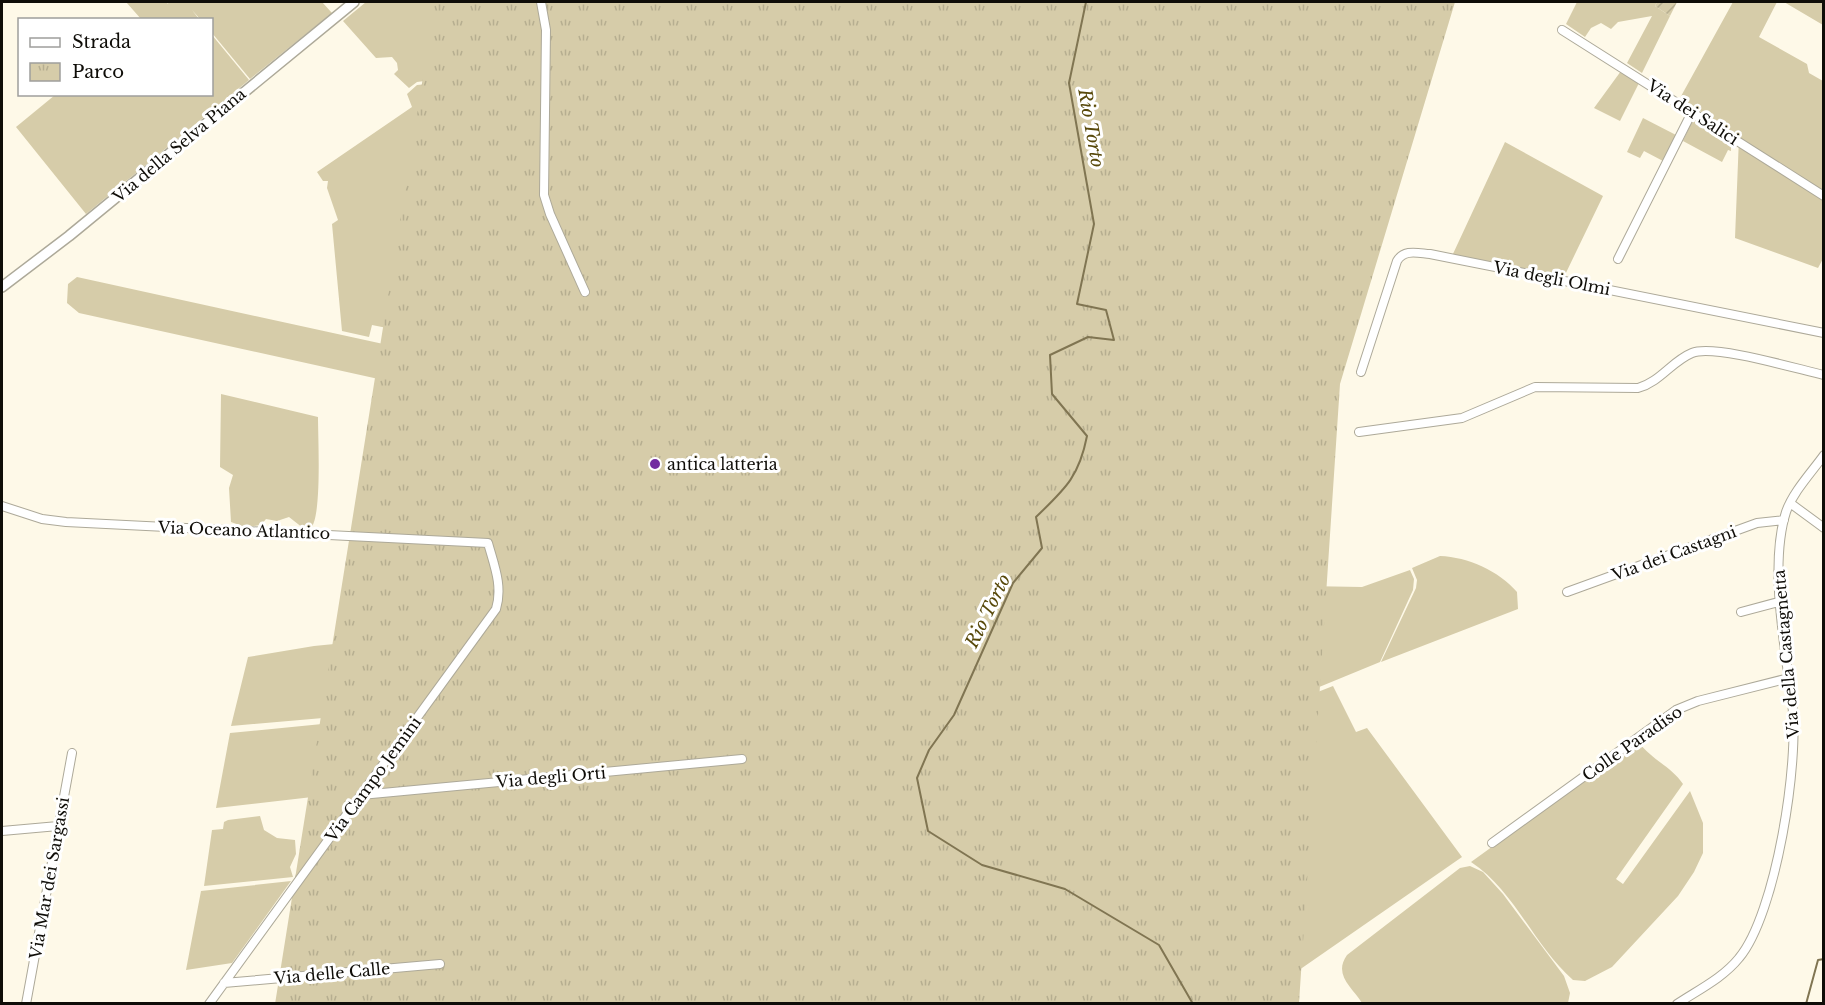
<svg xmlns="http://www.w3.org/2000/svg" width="1825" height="1005" viewBox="0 0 1825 1005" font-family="'Libre Baskerville',serif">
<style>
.grass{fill:#d6cca9}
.park{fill:url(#park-tufts)}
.garden{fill:url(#garden-furrows)}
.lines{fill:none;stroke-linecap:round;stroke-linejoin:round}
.stream{stroke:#807552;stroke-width:2}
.minor-casing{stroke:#ada999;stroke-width:10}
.tertiary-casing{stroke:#ada999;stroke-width:12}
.minor{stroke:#fff;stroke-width:8}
.tertiary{stroke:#fff;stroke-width:9}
.poi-dot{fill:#732da1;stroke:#fff;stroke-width:2}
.labels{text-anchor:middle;stroke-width:6;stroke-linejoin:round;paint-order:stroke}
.street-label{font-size:16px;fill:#0f0d08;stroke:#fff}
.poi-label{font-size:16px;fill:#0f0d08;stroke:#fff;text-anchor:start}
.water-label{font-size:18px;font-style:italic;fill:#58490b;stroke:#fff}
</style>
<defs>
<pattern id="park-tufts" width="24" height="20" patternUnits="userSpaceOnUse" patternTransform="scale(1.5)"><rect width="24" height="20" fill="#d6cca9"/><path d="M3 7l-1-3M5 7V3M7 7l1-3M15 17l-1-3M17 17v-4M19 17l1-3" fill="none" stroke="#b6ae90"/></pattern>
<pattern id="garden-furrows" width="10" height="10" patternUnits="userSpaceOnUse" patternTransform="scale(1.5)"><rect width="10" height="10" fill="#d6cca9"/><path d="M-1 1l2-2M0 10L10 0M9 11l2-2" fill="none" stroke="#b6ae90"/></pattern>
</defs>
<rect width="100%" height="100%" fill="#fef9e8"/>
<path class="grass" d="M126,2H169L167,4L170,2H322L332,13L250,79L212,33V20L200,19L192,10L199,19H141Z
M366,2H537L439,79L417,82L409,88L394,74L398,70L397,63L392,57L376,58L343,21Z
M1577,2H1657L1655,6L1670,16L1642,73L1627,63L1652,16L1618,22L1611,29L1601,23L1591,28L1585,37L1566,24Z
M1733,2H1777L1759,37L1807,64L1809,73L1823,81L1824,257L1818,268L1735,238L1739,137L1680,98Z
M1784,2H1823V25Z
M212,35L249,80L86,214L16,127L55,95L212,94Z
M1621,71L1639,83L1620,121L1594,108Z
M439,83L438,198L540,195L555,233L445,239L542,234L549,242C581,297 603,355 621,415C611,430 592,429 577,426L374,378L79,313L67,303L68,284L77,277L452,359L455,354L449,277L451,355L385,340L387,328L372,325L369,337L342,331L332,224L338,220L327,188L328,181H323L317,172L412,107L407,94L417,85Z
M1694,117L1731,141V151L1728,150L1722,162L1683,141Z
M1643,118L1676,135L1663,161L1644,151L1640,158L1627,152Z
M1505,142L1603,196L1563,279L1452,256Z
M221,394L318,417C318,438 322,516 311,528H303L289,517L277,521L266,519L261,525L245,527L231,522L229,488L233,475L220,467Z
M1440,556C1468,557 1499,571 1517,592L1518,609L1381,662L1416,588L1417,580L1412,568Z
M1410,570L1414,579L1413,590L1380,662L1173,747L1306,586L1362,587Z
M476,630L415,710L231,726L248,657L314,646Z
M1333,686L1356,732L1367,728L1462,857L1289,977L1183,745Z
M413,715L321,796L216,808L230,733Z
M1638,741C1650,759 1671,766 1683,784L1616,879L1623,884L1690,791L1703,823V853L1694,872L1678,896L1612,967L1585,981L1573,980C1534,946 1515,891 1471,862Z
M260,816L264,830L277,838L295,840L296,854L290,867L293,877L204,886L212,830L223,829L224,822L228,820Z
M1470,866L1483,872L1503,894L1564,976L1570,993L1568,1003H1362C1352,987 1333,975 1347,955L1460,868Z
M291,881L232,963L186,970L201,891Z"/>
<path class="park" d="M435,2H1455L1340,384L1299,1003L275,1004Z"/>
<path class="garden" d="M1657,2H1677L1670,16L1655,6Z"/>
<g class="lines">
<path class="stream" d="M1086,2L1069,83L1094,224L1077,304L1106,310L1114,340L1088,337L1050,355L1052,394L1087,436C1079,477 1065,489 1036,517L1042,548L1013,583L954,715L929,750L917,778L928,831L982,865L1065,889L1159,945L1193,1004
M1806,1004L1818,960L1824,959"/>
<g class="minor-casing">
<path id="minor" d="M541,2L546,30L544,195L550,214L585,292
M1562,30L1824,196
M1618,259L1692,112
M1361,372L1397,261C1404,249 1417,253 1430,254L1824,333
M1359,432L1462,418L1535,387L1638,388C1660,382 1672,361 1692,353C1714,344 1797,369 1824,375
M1790,503L1824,528
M2,506L42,519L66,522L488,543C494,565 503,586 496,609L209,1004
M1567,592L1757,523L1784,520
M1741,612L1782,601
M361,795L742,759
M2,831L58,826
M1492,843L1676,710L1698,701L1789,678
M224,983L440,964
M26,1004L72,753
M1677,1004C1698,990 1723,978 1739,958C1776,914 1800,760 1792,703C1785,647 1769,565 1786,512C1793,492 1811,473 1824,455"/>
</g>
<g class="tertiary-casing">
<path id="tertiary" d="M2,287L69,236L354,2"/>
</g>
<use href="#minor" class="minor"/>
<use href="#tertiary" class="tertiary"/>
</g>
<circle class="poi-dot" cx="655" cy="464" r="6"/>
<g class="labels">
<g class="street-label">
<text transform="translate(1693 112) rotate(33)" y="6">Via dei Salici</text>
<text transform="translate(179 145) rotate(-40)" y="6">Via della Selva Piana</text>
<text transform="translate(1552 278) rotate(11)" y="6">Via degli Olmi</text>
<text transform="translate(244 530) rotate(2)" y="6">Via Oceano Atlantico</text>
<text transform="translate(1674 553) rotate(-20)" y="6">Via dei Castagni</text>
<text transform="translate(1786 654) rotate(-95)" y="6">Via della Castagnetta</text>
<text transform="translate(1632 743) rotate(-35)" y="6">Colle Paradiso</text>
<text transform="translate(551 777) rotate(-5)" y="6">Via degli Orti</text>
<text transform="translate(373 779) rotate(-54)" y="6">Via Campo Jemini</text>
<text transform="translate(49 878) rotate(-80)" y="6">Via Mar dei Sargassi</text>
<text transform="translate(332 973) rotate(-5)" y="6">Via delle Calle</text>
</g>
<g class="poi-label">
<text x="667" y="470">antica latteria</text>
</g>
<g class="water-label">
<text transform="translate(1091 128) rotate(80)" y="6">Rio Torto</text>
<text transform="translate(988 611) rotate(-64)" y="6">Rio Torto</text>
</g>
</g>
<rect width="1825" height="1005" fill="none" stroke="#0f0d08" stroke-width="6"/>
<rect x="18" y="18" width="195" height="78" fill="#ffffff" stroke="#9f9e9c" stroke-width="1.5"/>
<rect x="30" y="38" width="30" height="9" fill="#ffffff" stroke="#9f9e9c" stroke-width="1.5"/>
<text x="72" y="48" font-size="18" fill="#0f0d08">Strada</text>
<rect x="30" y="63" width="30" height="18" fill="url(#park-tufts)" stroke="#9f9e9c" stroke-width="1.5"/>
<text x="72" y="78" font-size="18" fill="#0f0d08">Parco</text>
</svg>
